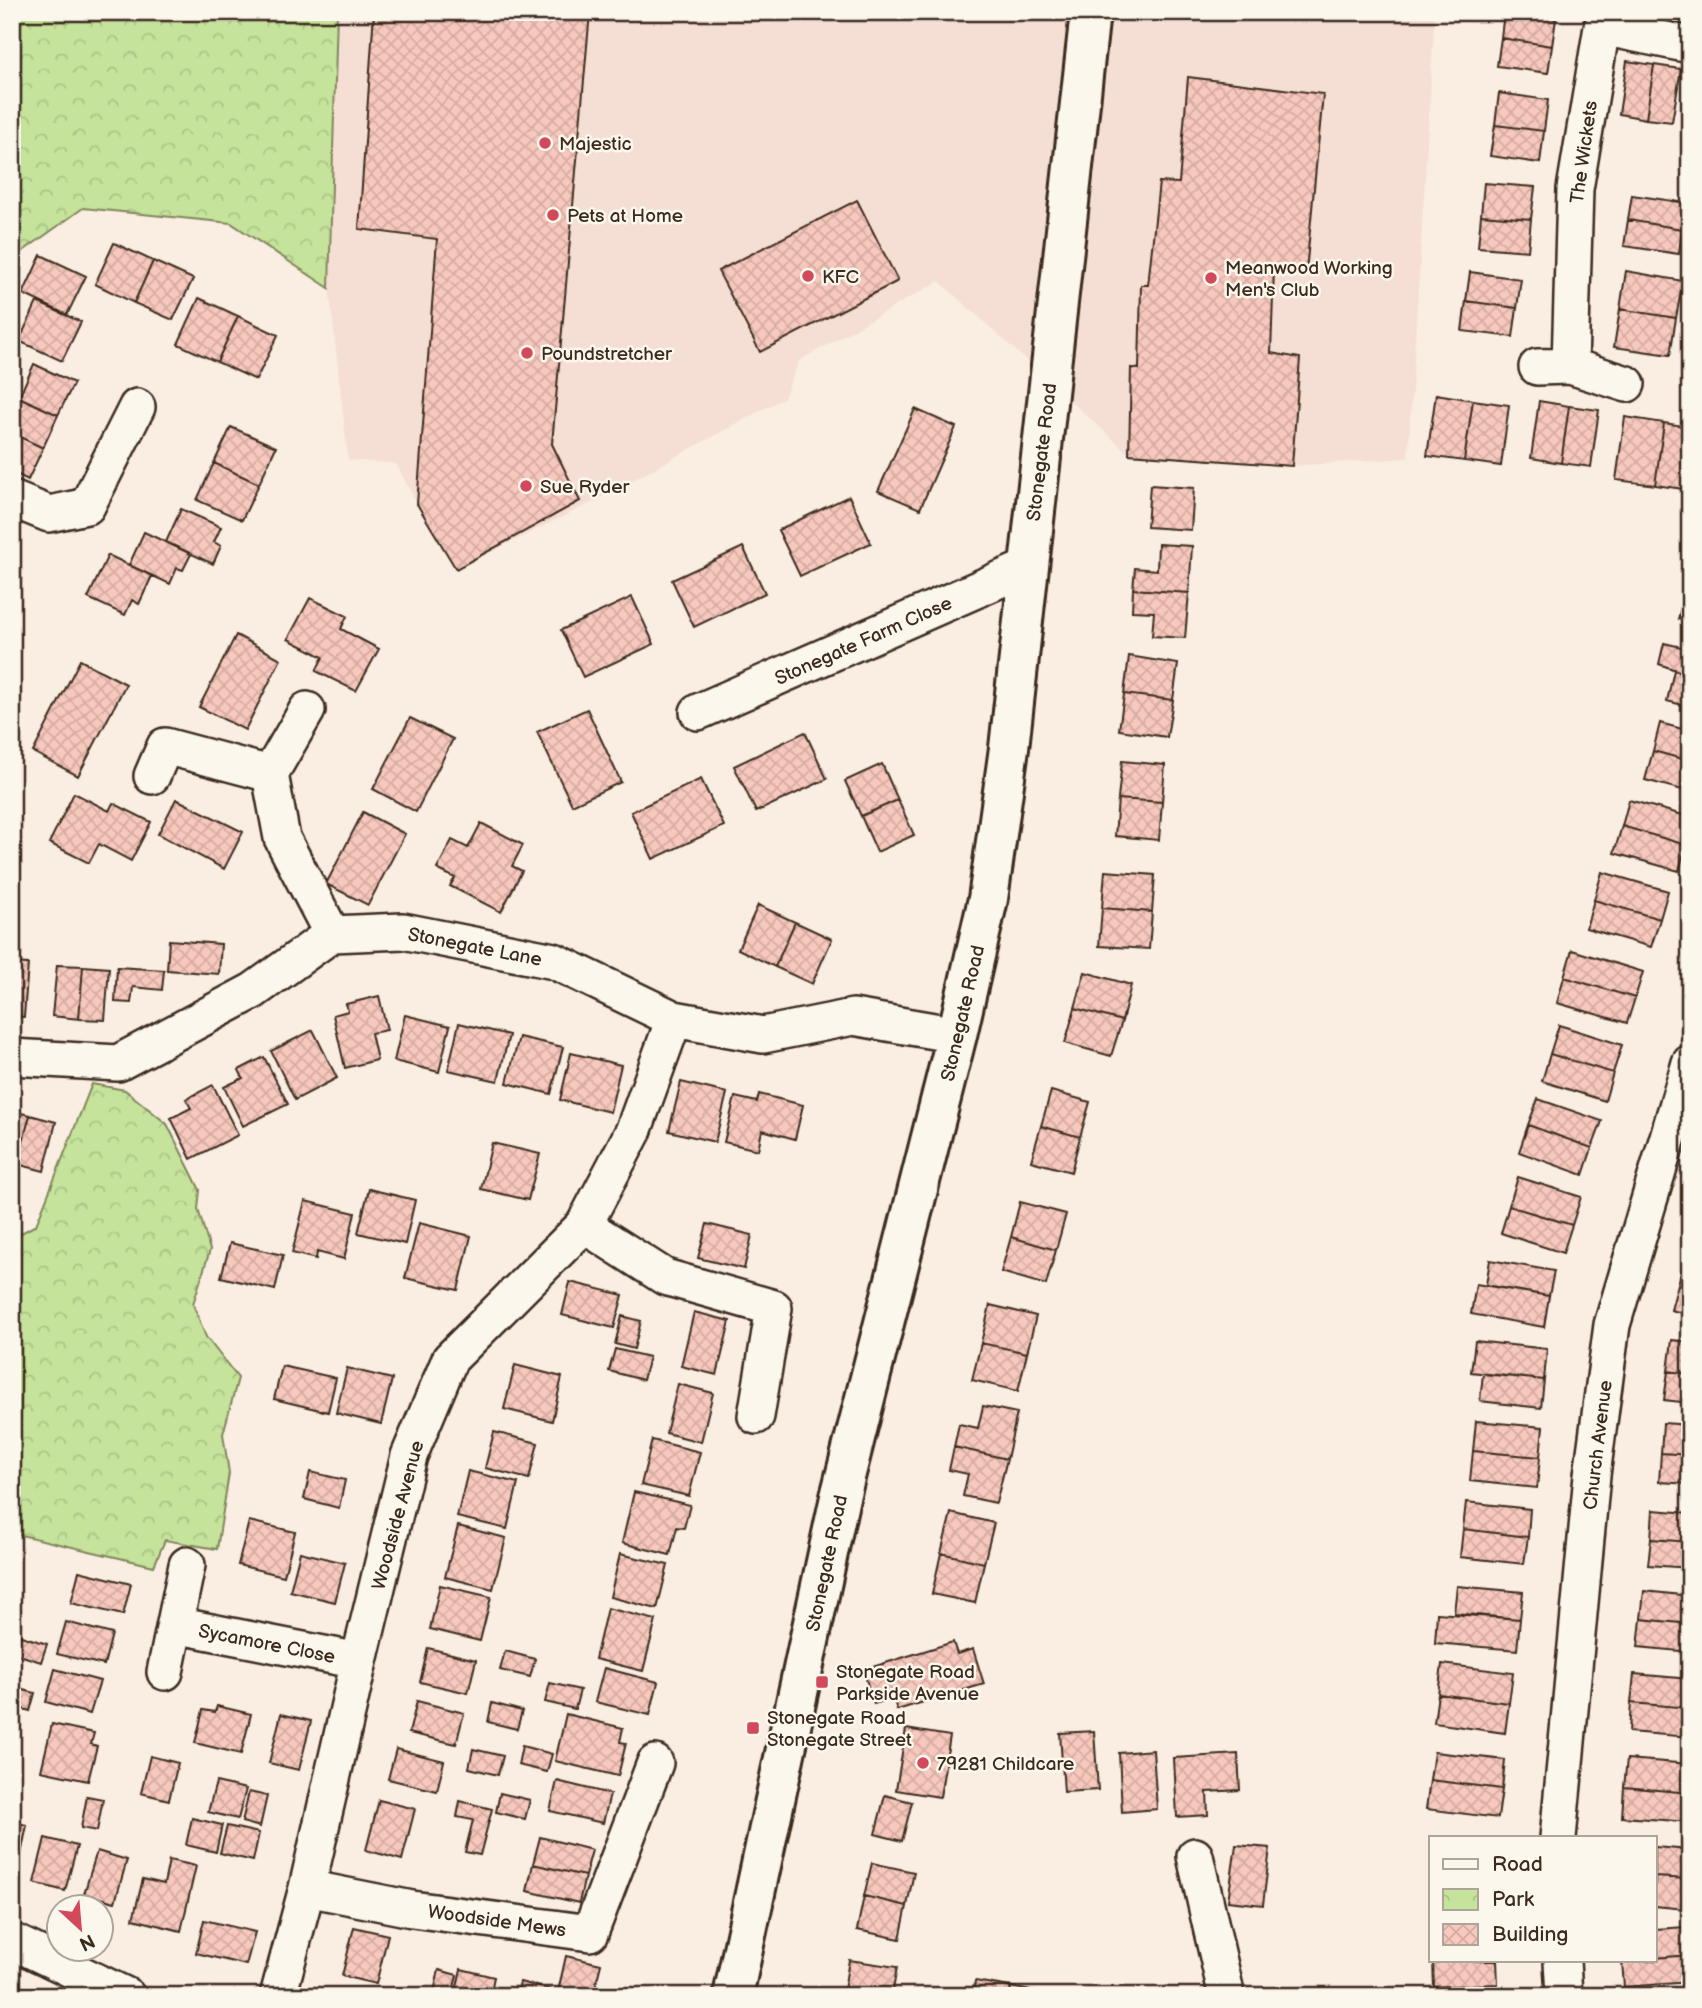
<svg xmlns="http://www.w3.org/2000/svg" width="1702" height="2008" viewBox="0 0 1702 2008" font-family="'Balsamiq Sans',sans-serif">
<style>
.built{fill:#f5dfd4}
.park{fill:url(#park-crowns);stroke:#80865c;stroke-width:2}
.building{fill:url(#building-cross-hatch);stroke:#3b2a1e;stroke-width:2}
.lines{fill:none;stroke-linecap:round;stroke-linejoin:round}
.street-casing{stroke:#3b2a1e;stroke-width:40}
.secondary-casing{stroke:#3b2a1e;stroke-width:44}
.street{stroke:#fbf7ec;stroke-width:35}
.secondary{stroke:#fbf7ec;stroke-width:38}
.poi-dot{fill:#d1495b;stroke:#fbf7ec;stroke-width:2.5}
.labels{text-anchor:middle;stroke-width:5;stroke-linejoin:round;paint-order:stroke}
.poi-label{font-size:19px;fill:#3b2a1e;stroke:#fbf7ec;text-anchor:start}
.street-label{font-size:19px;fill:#3b2a1e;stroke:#fbf7ec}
</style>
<defs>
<pattern id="park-crowns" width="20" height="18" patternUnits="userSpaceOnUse" patternTransform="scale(1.75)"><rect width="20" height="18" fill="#c5e39b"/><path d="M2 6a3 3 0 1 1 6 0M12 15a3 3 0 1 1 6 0" fill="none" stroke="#aac385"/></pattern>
<pattern id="building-cross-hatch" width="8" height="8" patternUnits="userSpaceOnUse" patternTransform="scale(1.75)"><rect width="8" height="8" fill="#f7c8bd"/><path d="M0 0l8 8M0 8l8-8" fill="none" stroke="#d5aca2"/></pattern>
</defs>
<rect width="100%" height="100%" fill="#faeee3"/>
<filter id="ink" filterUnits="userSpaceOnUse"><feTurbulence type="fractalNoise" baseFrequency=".0143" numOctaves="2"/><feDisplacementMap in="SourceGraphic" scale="14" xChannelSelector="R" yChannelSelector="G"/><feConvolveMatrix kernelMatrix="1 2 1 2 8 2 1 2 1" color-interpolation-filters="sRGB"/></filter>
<g filter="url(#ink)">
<path class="built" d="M337,12H1435L1408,458L1292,466L1129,454L939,281L799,361L784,398L589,504L456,569L417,504L396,464L348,460L329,288Z"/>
<path class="park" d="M12,12H337L329,288L231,223L83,208L12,259Z
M92,1084L125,1090L167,1124L200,1190L198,1209L210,1250L193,1304L206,1337L238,1378L223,1434L229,1473L217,1549L165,1540L154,1566L12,1533V1238L36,1225Z"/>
<path class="building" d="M374,12H590L552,444L580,501L456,569L417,504L437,239L359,229Z
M1504,12L1556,19L1552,46L1501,38Z
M1501,38L1552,46L1548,73L1497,66Z
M1627,61L1654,65L1646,119L1619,114Z
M1654,65L1681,69L1672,122L1646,119Z
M1188,77L1323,94L1306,272L1274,268L1271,353L1300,358L1292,466L1129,454L1131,368L1139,369L1141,285H1148L1159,182L1179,183Z
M1499,93L1548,100L1544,131L1495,125Z
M1495,125L1544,131L1540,163L1490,156Z
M1484,183L1535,187L1531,219L1481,215Z
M1632,195L1687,203L1682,229L1628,220Z
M857,200L898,281L760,352L718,271Z
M1481,215L1531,219L1528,251L1478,247Z
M1628,220L1682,229L1679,254L1624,246Z
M114,243L153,261L134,303L95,284Z
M41,255L86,276L67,315L23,294Z
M153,261L193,279L173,320L134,303Z
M1626,271L1683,281L1676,318L1620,309Z
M1470,272L1521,279L1517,308L1466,301Z
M199,298L238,316L217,362L178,344Z
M1466,301L1517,308L1513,337L1462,331Z
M37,302L81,322L62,361L19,341Z
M1620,309L1676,318L1670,355L1614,347Z
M238,316L278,335L256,380L217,362Z
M34,364L74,383L58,415L19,397Z
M1436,394L1473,400L1464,461L1427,456Z
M19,397L58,415L43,448L12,433V410Z
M1473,400L1509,405L1501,466L1464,461Z
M1539,401L1569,406L1561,463L1531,458Z
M1569,406L1599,410L1591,467L1561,463Z
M915,409L956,427L920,509L878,491Z
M1625,417L1664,423L1655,485L1616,480Z
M1664,423L1690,427V490L1655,485Z
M231,427L276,447L259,484L214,463Z
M12,433L43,448L28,480L12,472Z
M214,463L259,484L242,520L197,500Z
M1150,485L1194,488L1191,530L1147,527Z
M849,496L871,543L800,576L778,530Z
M181,509L221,527L214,542L221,546L213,564L166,542Z
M144,532L191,554L183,570L177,568L170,584L129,565Z
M1158,544L1192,546L1189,593L1133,589L1135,568L1157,570Z
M743,547L765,593L694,627L672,580Z
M108,555L152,576L139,604L132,600L125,615L88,598Z
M1687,586L1690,587V622L1678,619Z
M1133,589L1189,593L1185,638L1152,636L1154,612L1132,611Z
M632,597L654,644L583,677L561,630Z
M310,598L347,616L341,629L379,649L356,691L316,671L323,657L288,639Z
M236,635L281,659L245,730L199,707Z
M1664,643L1690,649V675L1659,664Z
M1129,656L1178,664L1173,700L1124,694Z
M80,660L126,684L78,776L33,752Z
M1674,670L1690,675V707L1667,701Z
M1124,694L1173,700L1167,737L1119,730Z
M587,709L621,782L572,805L537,732Z
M410,718L453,739L416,812L373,789Z
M1660,723L1690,731V761L1653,751Z
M805,732L827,779L756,812L734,766Z
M1653,751L1690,761V792L1645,780Z
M1122,761L1165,765L1162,802L1118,799Z
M882,764L898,800L861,816L845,781Z
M701,779L724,826L653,859L631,812Z
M74,793L109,811L113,803L151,822L131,861L99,844L89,863L49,843Z
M176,799L243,832L224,869L158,834Z
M1118,799L1162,802L1159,840L1115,836Z
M898,800L914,835L877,852L861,816Z
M1629,800L1690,817V833L1686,845L1622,826Z
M363,812L405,834L368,905L326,884Z
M481,823L523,845L512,866L522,871L501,912L450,886L455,878L437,869L452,840L468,848Z
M1622,826L1686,845L1679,871L1614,853Z
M1105,871L1155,875L1152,912L1102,908Z
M1602,872L1668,891L1660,919L1594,900Z
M1594,900L1660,919L1651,947L1586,928Z
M758,905L795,922L775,967L738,949Z
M1102,908L1152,912L1149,949L1099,946Z
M795,922L832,939L812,984L775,967Z
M169,940L221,944L219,974L167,970Z
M1572,950L1643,972L1635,998L1564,977Z
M12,963L28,964L24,1017L12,1016Z
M57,965L83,966L79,1019L52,1016Z
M83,966L109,968L105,1020L79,1019Z
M117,967L164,970L162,990L133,987L131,1003L115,1002Z
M1085,972L1131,985L1122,1021L1075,1008Z
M1564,977L1635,998L1627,1023L1557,1003Z
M379,996L387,1030L371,1033L377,1060L345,1068L333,1015L348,1011L346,1004Z
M1075,1008L1122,1021L1111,1056L1065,1043Z
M405,1015L450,1026L439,1072L394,1061Z
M459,1023L509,1035L498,1081L448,1070Z
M1559,1025L1622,1045L1613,1073L1550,1054Z
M313,1030L337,1078L295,1100L271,1051Z
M519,1037L563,1047L551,1094L507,1083Z
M571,1053L621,1065L610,1112L560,1100Z
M1550,1054L1613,1073L1605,1101L1542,1081Z
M264,1057L288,1104L243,1126L224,1087L243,1078L239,1070Z
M681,1082L727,1093L715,1142L669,1131Z
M213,1085L238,1135L191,1159L171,1118L191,1108L186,1099Z
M1051,1091L1090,1102L1080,1137L1041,1126Z
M759,1094L803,1105L795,1139L762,1130L758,1150L724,1142L735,1097L757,1102Z
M1538,1099L1602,1121L1592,1148L1528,1125Z
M12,1111L30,1115L17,1164L12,1163Z
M30,1115L56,1122L44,1171L17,1164Z
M1528,1125L1592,1148L1583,1175L1519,1152Z
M1041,1126L1080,1137L1071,1172L1031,1161Z
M492,1143L540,1154L528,1200L481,1189Z
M1518,1177L1581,1197L1572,1225L1509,1206Z
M369,1189L415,1200L405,1244L358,1233Z
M305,1201L355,1213L344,1259L317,1252L316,1259L292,1253Z
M1020,1202L1066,1214L1056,1250L1011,1237Z
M1509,1206L1572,1225L1563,1253L1501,1233Z
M419,1223L471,1236L458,1290L405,1278Z
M707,1224L752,1235L744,1269L698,1258Z
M1011,1237L1056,1250L1046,1285L1001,1272Z
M230,1243L283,1255L275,1290L221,1277Z
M1685,1258L1690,1259V1288L1678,1284Z
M1490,1260L1554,1271L1549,1296L1486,1285Z
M570,1282L623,1295L614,1328L562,1315Z
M1476,1284L1549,1296L1544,1327L1471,1314Z
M1678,1284L1690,1288V1315L1671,1310Z
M990,1305L1036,1316L1027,1353L981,1343Z
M694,1312L730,1321L717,1375L681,1366Z
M622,1316L641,1321L634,1349L615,1344Z
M1672,1340L1690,1342V1374L1668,1371Z
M1475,1341L1547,1349L1544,1380L1471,1372Z
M981,1343L1027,1353L1018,1391L972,1380Z
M615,1349L649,1357L643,1380L609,1371Z
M515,1365L562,1377L552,1421L504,1409Z
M282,1366L336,1378L328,1412L274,1399Z
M347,1368L392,1379L381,1424L336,1413Z
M1668,1371L1690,1374V1403L1664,1400Z
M1483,1374L1544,1380L1541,1408L1480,1401Z
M678,1384L713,1393L701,1442L666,1433Z
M983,1406L1017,1413L1007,1459L954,1447L959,1424L978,1428Z
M1476,1421L1543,1427L1540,1457L1473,1451Z
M1663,1423L1690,1425V1455L1661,1453Z
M494,1432L538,1443L529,1479L485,1468Z
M652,1440L700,1452L689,1496L641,1485Z
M954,1447L1007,1459L996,1503L963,1496L968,1474L949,1470Z
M1473,1451L1540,1457L1537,1488L1470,1481Z
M1661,1453L1690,1455V1484L1659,1482Z
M468,1471L518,1483L507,1529L457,1517Z
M310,1472L345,1480L339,1508L304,1499Z
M634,1492L690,1505L684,1528L677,1527L670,1555L622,1543Z
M1466,1502L1530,1509L1528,1537L1463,1529Z
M1653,1510L1690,1513V1542L1651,1539Z
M951,1513L994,1523L984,1563L941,1553Z
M249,1521L295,1532L284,1576L238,1565Z
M458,1526L506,1538L493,1589L445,1577Z
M1463,1529L1528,1537L1524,1564L1460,1557Z
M1651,1539L1690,1542V1568L1648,1565Z
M300,1552L345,1563L335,1602L290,1591Z
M941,1553L984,1563L975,1603L932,1594Z
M620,1554L668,1565L657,1609L610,1597Z
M79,1571L131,1584L123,1615L71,1603Z
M440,1585L491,1597L480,1641L430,1629Z
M1457,1586L1523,1592L1520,1619L1454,1613Z
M1644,1591L1690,1596V1624L1641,1619Z
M607,1608L656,1620L643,1671L595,1659Z
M1437,1613L1520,1619L1517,1650L1435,1643Z
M1641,1619L1690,1624V1652L1638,1647Z
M66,1622L112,1634L104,1665L57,1654Z
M18,1635L47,1644L41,1662L13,1653Z
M953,1642L957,1654L973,1649L984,1684L897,1710L893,1698L874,1704L863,1670Z
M428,1648L476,1660L468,1693L420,1682Z
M505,1651L535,1659L530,1677L500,1670Z
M1442,1664L1513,1673L1509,1703L1438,1694Z
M604,1668L658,1682L650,1715L595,1702Z
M55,1669L100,1681L90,1714L46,1702Z
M1634,1674L1690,1679V1708L1631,1703Z
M550,1683L580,1690L575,1709L545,1702Z
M12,1687L35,1693L30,1711L12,1706Z
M1438,1694L1509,1703L1505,1733L1434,1723Z
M417,1701L464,1713L456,1744L409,1733Z
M492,1703L522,1711L517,1729L488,1722Z
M1631,1703L1690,1708V1737L1629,1732Z
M217,1706L251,1714L241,1754L195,1743L203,1710L215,1712Z
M281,1714L311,1721L299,1770L269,1763Z
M566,1714L623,1728L620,1742L626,1743L618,1776L555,1761Z
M52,1724L94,1733L91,1744L97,1746L88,1781L41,1771Z
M906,1729L950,1736L940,1797L896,1790Z
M1094,1731L1098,1790L1064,1792L1060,1733Z
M522,1746L552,1754L547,1772L518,1765Z
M396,1749L444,1761L437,1791L388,1779Z
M473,1749L503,1756L498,1775L469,1768Z
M1153,1750L1157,1809L1122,1812L1119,1753Z
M1434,1752L1505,1760L1502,1789L1430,1780Z
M1238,1754L1240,1790L1207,1792L1208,1815L1177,1817L1174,1758Z
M150,1756L178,1763L169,1800L141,1793Z
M1627,1759L1690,1764V1793L1624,1787Z
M1430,1780L1502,1789L1498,1818L1426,1809Z
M557,1781L610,1794L603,1823L550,1811Z
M216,1782L246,1789L238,1819L208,1812Z
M1624,1787L1690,1793V1822L1622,1817Z
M249,1792L267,1796L260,1827L242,1822Z
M500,1793L530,1800L525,1819L496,1812Z
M885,1795L912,1802L902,1841L875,1834Z
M87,1796L103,1799L97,1831L81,1828Z
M379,1800L415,1809L402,1860L366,1850Z
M460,1801L492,1809L480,1855L465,1852L473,1820L457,1817Z
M192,1818L222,1825L216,1852L186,1845Z
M12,1822L27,1825L16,1879L12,1878Z
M227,1826L259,1833L253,1861L220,1853Z
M540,1837L592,1850L585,1876L533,1864Z
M45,1838L77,1846L65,1891L34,1883Z
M1236,1845L1270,1848L1263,1905L1228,1901Z
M1655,1847L1689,1850L1687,1879L1655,1877Z
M97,1851L127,1860L115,1902L84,1894Z
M169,1860L196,1866L181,1931L133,1919L143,1879L164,1884Z
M872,1863L914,1872L907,1906L864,1896Z
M533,1864L585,1876L579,1903L527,1891Z
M1655,1877L1687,1879L1685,1909L1655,1906Z
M864,1896L907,1906L900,1939L857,1930Z
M204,1920L255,1932L246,1965L196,1953Z
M354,1927L388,1935L376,1984L342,1976Z
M1686,1927L1689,1955L1655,1958V1929Z
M1689,1955L1690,1982L1624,1987L1622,1961H1655V1958Z
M566,1956L601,1964L593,1996H557Z
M849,1960L897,1967L892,1996H843Z
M1433,1961H1497L1498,1984L1434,1987Z
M461,1969L494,1977L490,1996H455Z
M439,1970L457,1975L452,1996H433Z
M975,1981L1011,1987L1009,1996H973Z
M520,1982L552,1990L551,1996H516Z
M1011,1987L1046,1994V1996H1009Z"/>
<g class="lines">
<g class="street-casing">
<path id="street" d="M1570,366L1575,189L1602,27L1690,45
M1537,367L1570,366L1627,384
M12,499L49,514L87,506L137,407
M698,712L1028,567
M270,774L307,710
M152,776L165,746L270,774L282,838L332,934
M12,1057L118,1063L253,991L332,934L403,931L554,961L674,1019L763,1035L853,1017L957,1035
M584,1225L665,1277L774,1308L756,1416
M175,1625L359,1661
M165,1672L187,1565
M1558,1838L1592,1475L1612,1325L1690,1063
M1195,1856L1225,1988V1996
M307,1888L412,1909L590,1933L655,1763
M12,1941L127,1996
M1562,1961L1564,1996
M278,1996L307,1888L359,1661L409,1456L450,1359L584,1225L633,1132L674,1019"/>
</g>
<g class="secondary-casing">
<path id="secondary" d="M733,1996L840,1497L957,1035L988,899L1009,748L1090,12"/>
</g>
<use href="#street" class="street"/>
<use href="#secondary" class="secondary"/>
</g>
</g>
<g class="poi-dot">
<circle cx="545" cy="143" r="7"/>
<circle cx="553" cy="215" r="7"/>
<circle cx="808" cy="276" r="7"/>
<circle cx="1211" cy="278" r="7"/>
<circle cx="527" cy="353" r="7"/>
<circle cx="526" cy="486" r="7"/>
<rect x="815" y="1675" width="14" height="14" rx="3.5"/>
<rect x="746" y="1721" width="14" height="14" rx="3.5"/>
<circle cx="923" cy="1763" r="7"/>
</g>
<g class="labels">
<g class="poi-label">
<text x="559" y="150">Majestic</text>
<text x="567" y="222">Pets at Home</text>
<text x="1225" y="274">Meanwood Working<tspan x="1225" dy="22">Men's Club</tspan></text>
<text x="822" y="283">KFC</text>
<text x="541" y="360">Poundstretcher</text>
<text x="540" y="493">Sue Ryder</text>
<text x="836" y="1678">Stonegate Road<tspan x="836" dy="22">Parkside Avenue</tspan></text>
<text x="767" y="1724">Stonegate Road<tspan x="767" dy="22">Stonegate Street</tspan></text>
<text x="937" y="1770">79281 Childcare</text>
</g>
<g class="street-label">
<text transform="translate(1583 152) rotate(-82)" y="7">The Wickets</text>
<text transform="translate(1041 452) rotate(-83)" y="7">Stonegate Road</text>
<text transform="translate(863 640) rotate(-24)" y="7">Stonegate Farm Close</text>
<text transform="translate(475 946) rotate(11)" y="7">Stonegate Lane</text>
<text transform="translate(962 1013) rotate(-77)" y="7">Stonegate Road</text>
<text transform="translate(1597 1445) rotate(-83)" y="7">Church Avenue</text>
<text transform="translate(397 1515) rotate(-75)" y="7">Woodside Avenue</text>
<text transform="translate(826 1563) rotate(-78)" y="7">Stonegate Road</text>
<text transform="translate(267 1643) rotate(11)" y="7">Sycamore Close</text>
<text transform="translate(497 1920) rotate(8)" y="7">Woodside Mews</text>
</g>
</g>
<rect width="1702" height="2008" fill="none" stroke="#fbf7ec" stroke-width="42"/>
<rect x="21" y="21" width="1660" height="1966" fill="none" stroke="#3b2a1e" stroke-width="2.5" filter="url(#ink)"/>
<rect x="1429" y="1836" width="228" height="126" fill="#fbf7ec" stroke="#aea59a" stroke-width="2"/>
<rect x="1443" y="1859" width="35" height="10" fill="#fbf7ec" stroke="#aea59a" stroke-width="2"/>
<text x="1492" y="1871" font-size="21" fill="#3b2a1e">Road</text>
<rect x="1443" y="1889" width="35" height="21" fill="url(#park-crowns)" stroke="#aea59a" stroke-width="2"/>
<text x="1492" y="1906" font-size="21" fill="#3b2a1e">Park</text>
<rect x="1443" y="1924" width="35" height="21" fill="url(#building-cross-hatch)" stroke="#aea59a" stroke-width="2"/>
<text x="1492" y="1941" font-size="21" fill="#3b2a1e">Building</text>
<g transform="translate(80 1928) rotate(154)"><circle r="33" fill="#fbf7ec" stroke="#aea59a" stroke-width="2"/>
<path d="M0-5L12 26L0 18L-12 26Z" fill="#d1495b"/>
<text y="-10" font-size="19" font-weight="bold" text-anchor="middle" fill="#3b2a1e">N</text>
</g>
</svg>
